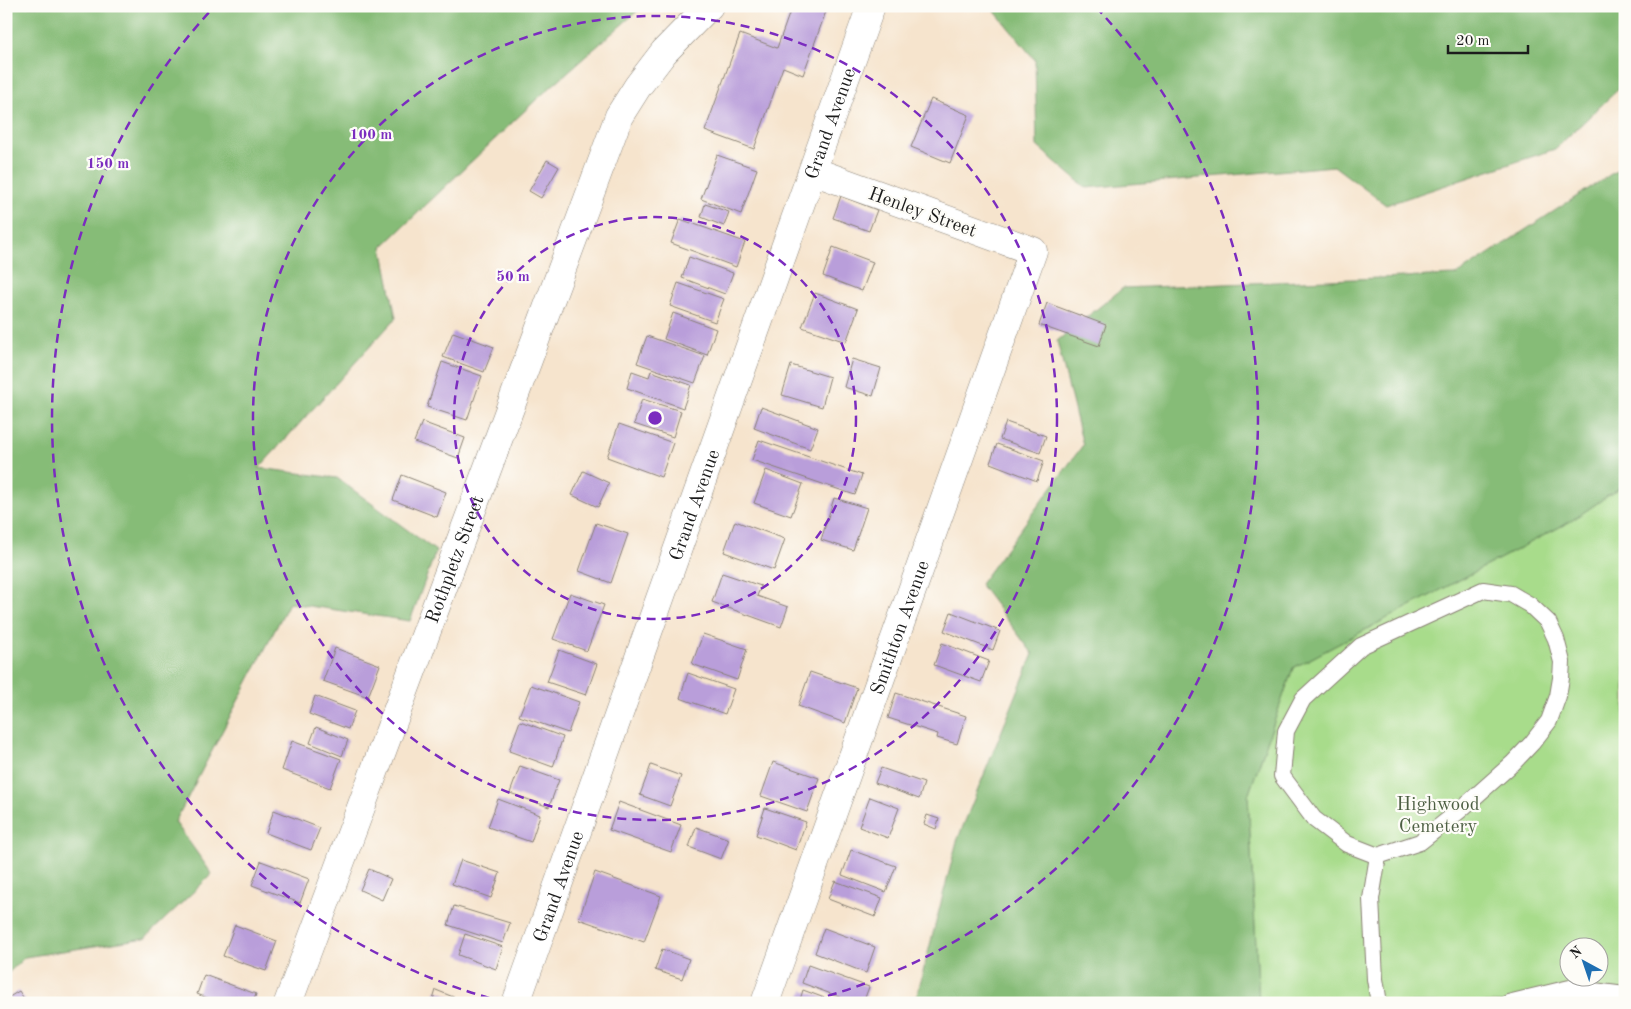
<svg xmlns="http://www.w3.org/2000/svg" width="1631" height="1009" viewBox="0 0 1631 1009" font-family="'Old Standard TT',serif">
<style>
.green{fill:#a8dc8b;stroke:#627c54;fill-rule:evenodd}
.forest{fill:#86bc77;stroke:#516c4a}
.building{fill:#b99eda}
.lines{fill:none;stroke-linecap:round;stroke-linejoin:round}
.service-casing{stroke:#898074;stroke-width:18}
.minor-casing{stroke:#898074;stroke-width:29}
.service{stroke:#fff;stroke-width:16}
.minor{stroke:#fff;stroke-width:28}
.ring{fill:none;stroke:#7b2cbf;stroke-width:2.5;stroke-dasharray:9 6}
.labels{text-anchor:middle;stroke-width:4.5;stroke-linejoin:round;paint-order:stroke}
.street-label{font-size:19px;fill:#1c1c1c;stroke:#fdfcf7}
.park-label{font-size:19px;fill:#4d5f43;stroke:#fdfcf7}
.centre{fill:#7b2cbf;stroke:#fdfcf7;stroke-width:2.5}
.ring-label{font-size:15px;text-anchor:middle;font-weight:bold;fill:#7b2cbf;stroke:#fdfcf7;stroke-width:4.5;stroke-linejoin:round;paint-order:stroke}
</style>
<rect width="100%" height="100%" fill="#fdfcf7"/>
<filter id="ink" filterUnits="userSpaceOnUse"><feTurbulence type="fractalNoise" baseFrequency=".02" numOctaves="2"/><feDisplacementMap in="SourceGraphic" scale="10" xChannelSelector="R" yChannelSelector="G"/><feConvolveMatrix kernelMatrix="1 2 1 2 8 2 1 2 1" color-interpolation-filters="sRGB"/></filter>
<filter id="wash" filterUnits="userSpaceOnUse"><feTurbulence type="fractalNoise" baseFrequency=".0096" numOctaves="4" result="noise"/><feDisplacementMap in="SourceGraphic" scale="20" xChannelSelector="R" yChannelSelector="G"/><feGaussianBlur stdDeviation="1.12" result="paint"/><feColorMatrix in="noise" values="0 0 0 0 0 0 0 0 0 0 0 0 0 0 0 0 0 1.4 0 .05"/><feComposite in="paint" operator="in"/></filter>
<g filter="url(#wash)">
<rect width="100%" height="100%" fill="#f6e4cd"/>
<path class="green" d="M1625,484V1003H1259L1248,796L1293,668L1571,521ZM1568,946H1598V976H1568Z"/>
<path class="forest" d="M6,6H643L537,99L382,247L396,318L259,468L337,478L436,551L410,621L289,603L175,822L212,874L145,938L25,957L6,975Z
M989,6H1625V83L1555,149L1386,205L1334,166L1086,188L1037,146L1035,60L997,14Z
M1625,165V315L1622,321L1625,322V484L1571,521L1293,668L1248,796L1259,1003H915L957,841L1033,654L980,584L1083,445L1057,341L1123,288L1456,275Z"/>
<g id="blocks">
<path class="building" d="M792,6H828L803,75L783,67L754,149L705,131L740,34L777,48Z
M931,99L969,115L950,163L911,147Z
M717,155L757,169L741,214L701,199Z
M547,160L559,167L541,198L529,191Z
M841,196L877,210L869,231L833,218Z
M705,204L729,212L724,226L701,217Z
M680,219L745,242L736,267L671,243Z
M833,247L873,262L862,291L823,276Z
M689,257L733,273L725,294L682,278Z
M678,283L724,299L715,322L670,306Z
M815,293L858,309L846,342L802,327Z
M1047,303L1106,325L1099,346L1039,325Z
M673,313L716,329L707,355L664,339Z
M453,332L494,347L484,372L443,357Z
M647,336L705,356L695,383L637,363Z
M852,359L881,368L873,396L844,387Z
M442,362L482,376L467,420L427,407Z
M791,365L830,377L822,407L782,395Z
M632,371L649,377L651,371L691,385L683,408L627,388Z
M642,399L681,411L673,437L634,424Z
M761,407L818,428L810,449L754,428Z
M422,422L465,438L458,458L414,442Z
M1006,422L1046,436L1040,453L1000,439Z
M619,424L673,443L661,477L607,457Z
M759,440L862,475L855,495L752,460Z
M997,444L1044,461L1037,481L990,463Z
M766,470L803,484L791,516L754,503Z
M583,471L609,483L598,507L572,495Z
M402,475L446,492L437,517L393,500Z
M834,498L867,508L853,550L821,540Z
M735,521L785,539L774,570L724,552Z
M596,523L628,534L611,583L579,571Z
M722,573L761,586L757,596L788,607L781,627L712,602Z
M570,593L604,605L587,651L553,639Z
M951,612L1000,631L993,650L944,631Z
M703,634L747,649L737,680L692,664Z
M942,643L989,661L981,682L934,665Z
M335,648L380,665L368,697L323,681Z
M559,650L597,664L586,695L547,682Z
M810,672L857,688L845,723L798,706Z
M688,673L734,689L725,714L680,698Z
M531,685L579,702L568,733L519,716Z
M896,693L966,716L957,744L937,738L938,734L888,718Z
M315,696L355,711L348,729L309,714Z
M520,721L563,737L553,767L509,751Z
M316,727L348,740L342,756L310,743Z
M292,741L341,759L330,788L282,770Z
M773,762L819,778L807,812L761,796Z
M651,765L681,776L670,806L640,795Z
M520,766L559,780L549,807L510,793Z
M881,768L924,783L919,799L875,783Z
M870,797L899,808L888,838L859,827Z
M498,799L540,815L531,842L488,827Z
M619,802L681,825L671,852L609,830Z
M765,808L806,822L796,850L756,835Z
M274,810L320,828L311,850L266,833Z
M927,815L939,819L936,829L924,824Z
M696,827L729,839L721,859L689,847Z
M851,850L896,866L886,892L842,875Z
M461,860L500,873L491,898L452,884Z
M261,861L309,879L300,903L252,885Z
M369,869L391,879L382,900L360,890Z
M595,872L661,896L644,942L579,919Z
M835,881L882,898L875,917L828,899Z
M454,906L510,923L503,943L448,925Z
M235,925L277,941L266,971L223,956Z
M824,928L875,947L866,973L815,953Z
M465,934L503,947L496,969L458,955Z
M662,949L689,959L682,979L655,970Z
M808,965L869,987L863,1003H855L802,983Z
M204,975L256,994L253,1003H220L197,994Z
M436,990L468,1003H432Z
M803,990L838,1003H799Z
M19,991L27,1003H6V999Z"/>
</g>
</g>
<g filter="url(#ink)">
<use href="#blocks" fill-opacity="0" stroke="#898074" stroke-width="1"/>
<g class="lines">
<g class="service-casing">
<path id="service" d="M1483,590L1511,594L1530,605L1548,622L1556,639L1562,662L1561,678L1558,696L1549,721L1532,743L1513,763L1459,811L1420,842L1378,856L1347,844L1314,819L1282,776L1286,731L1303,699L1361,646Z
M1378,856L1371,899L1375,979L1379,1003
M1508,1003L1570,988L1625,995"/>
</g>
<g class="minor-casing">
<g id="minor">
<path id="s1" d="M288,1003L619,116L638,86L664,52L709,6"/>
<path id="s2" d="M516,1003L871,6"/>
<path id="s3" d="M765,1003L1033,251L813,171"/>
</g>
</g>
<use href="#service" class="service"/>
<use href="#minor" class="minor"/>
</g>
</g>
<g class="ring">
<circle cx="655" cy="418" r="201"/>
<circle cx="655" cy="418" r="402"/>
<path d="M504 1002A603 603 0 0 1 214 7M1096 7A603 603 0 0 1 806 1002"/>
</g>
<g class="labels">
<g class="street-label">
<text dy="7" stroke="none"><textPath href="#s2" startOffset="934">Grand Avenue</textPath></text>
<text transform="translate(923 211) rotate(20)" y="7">Henley Street</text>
<text dy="7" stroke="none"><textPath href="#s2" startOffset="529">Grand Avenue</textPath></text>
<text dy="7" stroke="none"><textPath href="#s1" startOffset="474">Rothpletz Street</textPath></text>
<text dy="7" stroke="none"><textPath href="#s3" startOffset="399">Smithton Avenue</textPath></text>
<text dy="7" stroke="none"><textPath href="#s2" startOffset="124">Grand Avenue</textPath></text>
</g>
<g class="park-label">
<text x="1438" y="810">Highwood<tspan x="1438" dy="22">Cemetery</tspan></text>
</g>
</g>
<circle cx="655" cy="418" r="8" class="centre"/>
<g class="ring-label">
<text x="371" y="139">100 m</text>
<text x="108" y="168">150 m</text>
<text x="513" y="281">50 m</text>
</g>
<rect width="1631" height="1009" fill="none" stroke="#fdfcf7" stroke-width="25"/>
<g transform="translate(1584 962) rotate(320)"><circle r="24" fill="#fdfcf7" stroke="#a3a29f"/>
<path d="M0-4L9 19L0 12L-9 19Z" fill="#1f6fb2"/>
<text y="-8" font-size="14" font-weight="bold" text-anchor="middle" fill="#1c1c1c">N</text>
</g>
<path d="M1448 45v8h80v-8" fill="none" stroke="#1c1c1c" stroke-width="2.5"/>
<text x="1456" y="45" font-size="15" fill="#1c1c1c" stroke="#fdfcf7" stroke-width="4" paint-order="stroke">20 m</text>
</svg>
